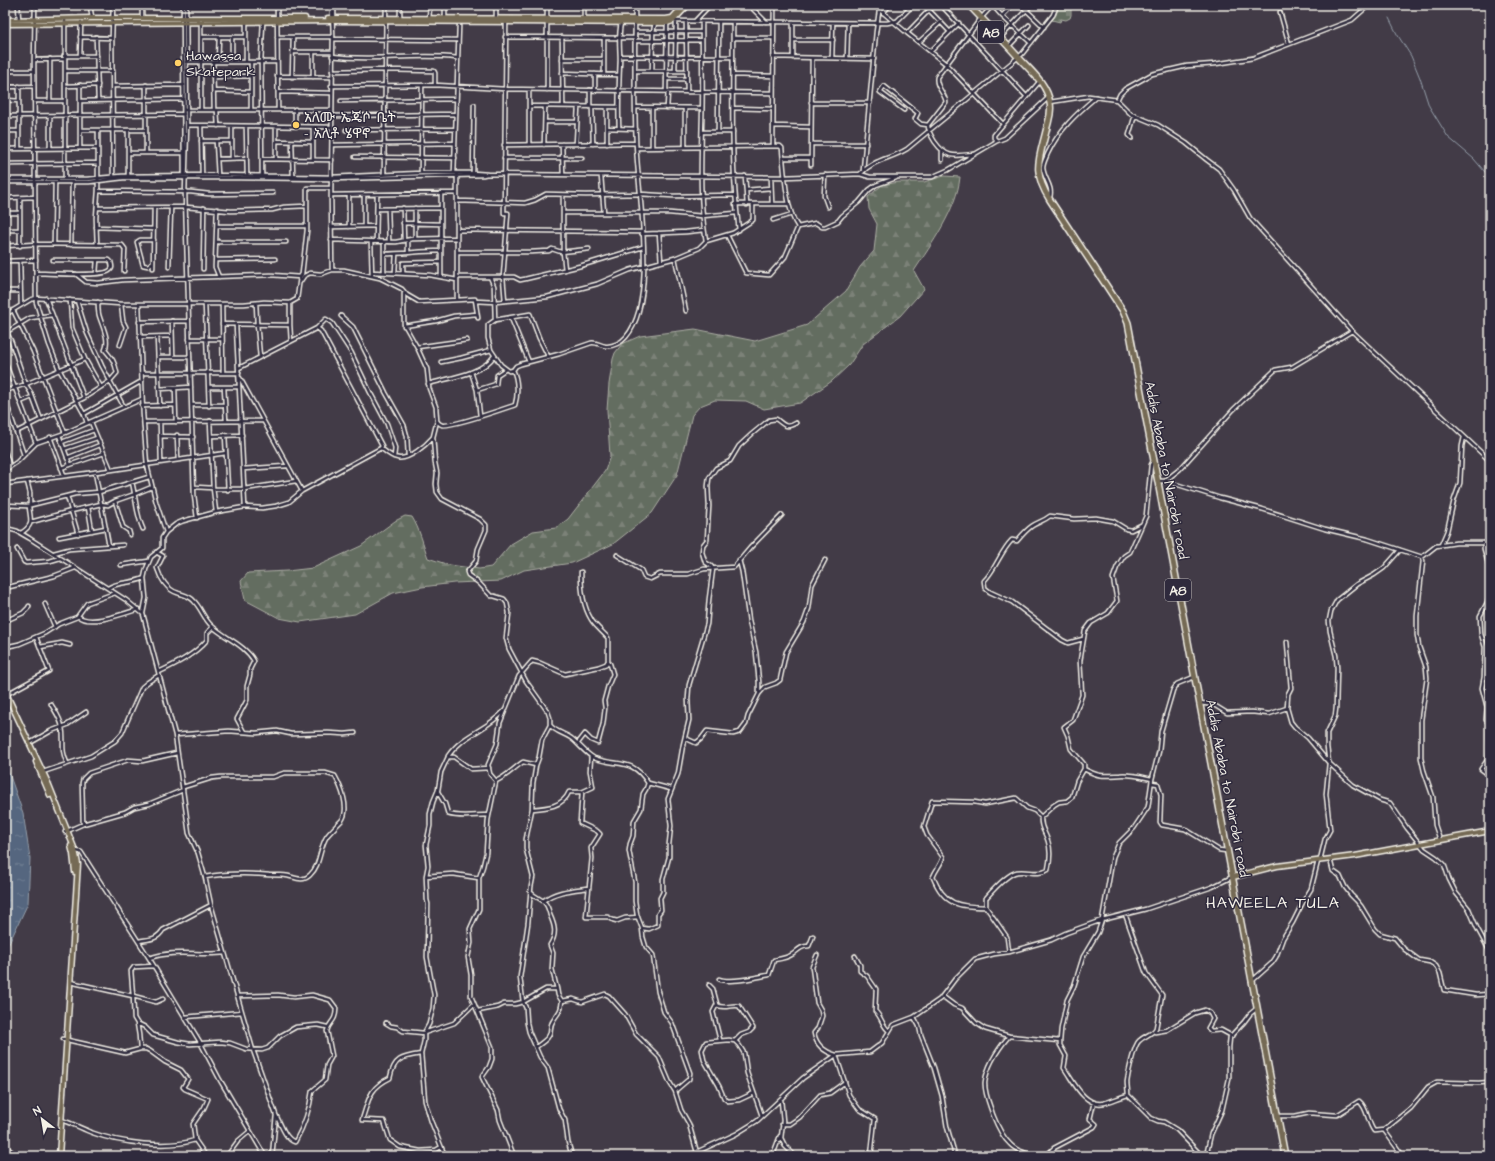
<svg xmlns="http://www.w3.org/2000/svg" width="1495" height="1161" viewBox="0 0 1495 1161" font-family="'Architects Daughter','Noto Sans Ethiopic',sans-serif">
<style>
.built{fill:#50474e}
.forest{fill:url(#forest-firs);stroke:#acafa4}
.cemetery{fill:url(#cemetery-stones);stroke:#acafa4}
.water{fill:url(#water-ripples);stroke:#949ea9}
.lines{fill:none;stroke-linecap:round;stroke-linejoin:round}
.stream{stroke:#949ea9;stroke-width:1}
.minor-casing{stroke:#f4f1e8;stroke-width:5.5}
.major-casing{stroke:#f4f1e8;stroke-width:7}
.highway-casing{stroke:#f4f1e8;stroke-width:8}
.minor{stroke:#2f2a3d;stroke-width:2.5}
.major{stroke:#756a55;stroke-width:4}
.highway{stroke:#756a55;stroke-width:5}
.poi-dot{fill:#ffd166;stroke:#2f2a3d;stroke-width:1.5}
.labels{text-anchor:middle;stroke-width:3;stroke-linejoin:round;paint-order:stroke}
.shield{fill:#2f2a3d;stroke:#b9b5b5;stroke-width:1}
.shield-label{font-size:13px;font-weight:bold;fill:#f4f1e8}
.poi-label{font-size:14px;fill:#f4f1e8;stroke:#2f2a3d;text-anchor:start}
.street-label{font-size:14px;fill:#f4f1e8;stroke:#2f2a3d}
.quarter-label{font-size:16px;letter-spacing:1px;fill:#f4f1e8;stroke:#2f2a3d}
</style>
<defs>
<pattern id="forest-firs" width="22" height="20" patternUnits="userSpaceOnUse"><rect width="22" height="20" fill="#646d61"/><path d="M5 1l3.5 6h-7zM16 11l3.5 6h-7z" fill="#7b8278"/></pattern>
<pattern id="cemetery-stones" width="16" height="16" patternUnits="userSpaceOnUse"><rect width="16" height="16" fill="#646d61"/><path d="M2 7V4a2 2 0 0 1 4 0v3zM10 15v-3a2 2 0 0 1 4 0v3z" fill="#7b8278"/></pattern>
<pattern id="water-ripples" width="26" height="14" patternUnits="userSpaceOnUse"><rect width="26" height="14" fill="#54667f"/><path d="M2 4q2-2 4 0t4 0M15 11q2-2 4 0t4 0" fill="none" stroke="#6d7c91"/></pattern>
</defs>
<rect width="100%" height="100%" fill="#423b47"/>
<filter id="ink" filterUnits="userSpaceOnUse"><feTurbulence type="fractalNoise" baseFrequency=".025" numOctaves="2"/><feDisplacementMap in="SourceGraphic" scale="8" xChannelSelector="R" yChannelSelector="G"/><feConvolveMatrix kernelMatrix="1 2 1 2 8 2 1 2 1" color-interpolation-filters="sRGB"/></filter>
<g filter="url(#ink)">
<path class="built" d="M338,5H383V15H338Z"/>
<path class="forest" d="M944,176L960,177C957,209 931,245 914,271L924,289L900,316L863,344L849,365L832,381L800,403L764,409L746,401L715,400L700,406L692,415L677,475L652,513L613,544L572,563L524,570L501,581L454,583L422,587L393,593L355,614L300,622L279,618L245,600L241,581L248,573L287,571L313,568L361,546L395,521L405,516L412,517C420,530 423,544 428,558L449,565L479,569L491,567L511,544L533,531L556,528L568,519L605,471L610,456L607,410L609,384L613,359L615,353L622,344L640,336L695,329L755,341L807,325L846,291L860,267L874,251L877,224L869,209L868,197L882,185L899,182H924Z"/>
<path class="cemetery" d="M1059,5H1071V15L1070,18L1066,20L1061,19L1060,22L1052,20L1056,15Z"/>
<path class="water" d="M5,762L23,813L30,858L28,903L5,952Z"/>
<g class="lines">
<path class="stream" d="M1389,18L1397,34L1411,56L1420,78L1429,106L1448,137L1474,159L1490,178"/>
<g class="minor-casing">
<path id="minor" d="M18,5L19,20
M35,5L34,60L36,302L49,344L59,369L84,414L87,423
M90,5L92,18
M183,5L184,176
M186,5L187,125L185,193L194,495L197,518
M277,5L278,110
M332,5L333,37L331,195L332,270
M334,5V18
M400,5V19
M496,5V19
M547,5V90
M584,5V18
M749,5L766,22
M941,5L1026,96
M1021,5L1044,27
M993,6L1002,16L1031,43
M880,10L907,33L946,64L1003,124
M929,10L950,32
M1280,12L1289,44
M883,13L890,5
M1002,16L1013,5
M142,18V5
M65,19V179
M429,19L430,5
M445,19V5
M246,20V62
M673,21L887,23L897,21L913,5
M695,21L710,5
M201,22V110
M686,22L687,92
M702,22C702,54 703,87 702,119C701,160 699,200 706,241
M733,22C733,91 730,161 739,230
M636,32H702
M907,33L934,5
M80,37L112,38
M96,37L98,100
M201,37H246
M232,37V62
M277,37H333
M505,37L636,38
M562,37L563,106
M1001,37L1031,5
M604,38V74
M733,38H773
M333,39L458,40
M793,40H833
M635,41L702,40
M919,42L941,22
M1009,46L1029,25
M931,51L959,23
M293,52H332
M313,52V77
M64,56H97
M80,56L81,22
M332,56C373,62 415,53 457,58
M620,56L733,57
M773,57L874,59
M793,58V22
M832,58L833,23
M847,58L848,23
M50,59V101
M562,59H604
M34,60L65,59
M186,62H277
M213,62L214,110
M218,62L219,37
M5,71H34
M65,71H113
M332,71L386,70L434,71L435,73V85
M635,71H687
M652,71L653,32L655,23
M675,71L676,22
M562,73L619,75
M595,74V90
M733,75L773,76
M277,76L331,77
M214,77L251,76
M292,77L293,37
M666,79H687
M1040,81L994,135V138L997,141L1005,138L1048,98
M80,85V148
M146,85V153
M65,86L98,85
M113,86L184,85
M331,86L435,85L505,89L773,93
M5,87L34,86
M590,90V107
M214,91L251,92
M666,91L667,23
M278,92L331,93
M5,100L19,101
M1117,100L1131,114L1158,125L1186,143L1207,160L1219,169L1234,190L1250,218L1351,330L1490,461
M34,101H65
M80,101L184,99
M341,101L456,99
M811,102L814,103H870
M1050,102L1089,96L1117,100L1120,94L1125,89L1152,74L1187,66L1215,64L1253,58L1352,20L1369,5
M529,106L618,107
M592,107L593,144
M636,107L702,108
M652,108V148
M667,108L668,91
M733,108L773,109
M295,109V126
M185,110H332
M217,110L218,126
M251,110V62
M904,110L880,92L884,86L918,113L915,119L921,124L928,125
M5,116L184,114
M50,116V148
M332,116L456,114
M545,122H577
M187,125L332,127
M201,126L202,175
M246,126L247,175
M276,126V159
M773,126L811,127
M313,127V159
M607,128L636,129
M619,128C618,105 619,83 620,60C620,47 618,36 621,23
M80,130H146
M346,130L455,129
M5,131H19
M702,132H733
M718,132L719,22
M1132,138L1129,135L1135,115
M201,141H232
M216,141L218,175
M276,141L313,142
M292,142L293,176
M562,144L563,175
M576,144L578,107
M607,144V107
M811,144H866
M332,145L455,143
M504,145L636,143
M529,145V90
M544,145L545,107
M773,146L774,5
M685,147V108
M637,148L780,146L782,148C784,170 786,211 798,227
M5,149L98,148
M19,149V86
M942,151V160
M128,153H184
M974,154C955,156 947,159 935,142C932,137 928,132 928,125L946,102C945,93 935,87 937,77L981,18L993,5
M355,157L455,158
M232,158V126
M504,158H582
M783,158H811L812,58
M811,158V165
M217,159L247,158
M263,159L332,160
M5,164L98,163
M863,170L876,32L880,5
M421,173L422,85
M454,173L459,26
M473,173L474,105
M384,174L386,5
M486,174L785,177L860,174C876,158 889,160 907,149L1022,54L1053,15L1057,5
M860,174L870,177H932L948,170L997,141
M262,175L261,62L263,22
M825,175L824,196L828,207
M128,176V130
M601,176L604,213
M745,176L747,205
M113,177L112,38L113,5
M771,177L772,204
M5,179H87L122,176L218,175L332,177L421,173H473L487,174
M5,182H89L123,178H240L332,179L483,175L487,174
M746,190L771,188
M98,191L191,192L209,194L273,193
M331,195L457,193
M563,195V252L565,270
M1050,197C1053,186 1044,179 1043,168C1043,163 1046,158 1048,153C1059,130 1076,114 1096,97
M5,198L35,197
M20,198V246
M458,201L525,203L535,200L546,194L586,195L640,194L673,196L735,195
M735,204H789
M98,208L186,207L231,211L272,210L284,207L306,206
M403,208L404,241
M415,208V239
M217,209L215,267L219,277
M377,209L441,208
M388,209L389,242
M5,213H20
M563,213H670L702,216L737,213
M773,220L792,214
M403,223L441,224
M217,226H306
M364,226V195
M96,227L154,229
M331,227L376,226
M349,227V195
M5,230H20
M457,230L642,232
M659,233L661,262
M642,234L686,232L704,230
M727,235L746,273L769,275L785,257L798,227L816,223L822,227H825L838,221L842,216L859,202L869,190L876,185L896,178
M331,240L396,242L412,239L457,238
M408,240V253
M376,241L377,195
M216,242H286
M371,242L372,276
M54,244L55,182
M71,245L72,182
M97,245L96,218L98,191V130
M5,246L36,244L122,245L125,249L124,271
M457,252H531L549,251L552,249L561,252L589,249
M384,254C403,254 421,251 441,251
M675,258L686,311
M216,260L275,259
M5,261L36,260
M20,261L21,305
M153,262L148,266L143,265L137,242L140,240H154
M169,267L171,208
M153,268L154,208
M203,269L204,208
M372,272L430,275L457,280
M384,272V242
M395,272L396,254
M36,273C48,273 101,277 109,271C113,269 112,266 111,262L109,260H53
M96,273L97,260
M403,273V263L441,262
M76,274L86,282L98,283L123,280L271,275L300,277
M441,277V193
M457,277H514L520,280L525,279L580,266L643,247
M490,277L494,286L495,320
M300,282L304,276L310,273L321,274L332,270H344L380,278L402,289L407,295L419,302L475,299L478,318
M5,291H20
M404,293V324L417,347L427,369L429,388L436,407L437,421L433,437L435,463L437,473L436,484L437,492L442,499L480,519L486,525V530L478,549L476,561L467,572L468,575L479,583L491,596H494L504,599L507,603L509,613L506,638L509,649L526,681L548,712L550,718V725C555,732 564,733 571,738C578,743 587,755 594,758C617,767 632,757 648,783L646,789L643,794L641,809L634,821L633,836L630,844L629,851L635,882V901L637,915L642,928L643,937L646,947L653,955L658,992L664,1012L672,1023L690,1073L689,1079L675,1091
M70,300L72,328L85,359L101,387L110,381L117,373C115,362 112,358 105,350C110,339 102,326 99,315C98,311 98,306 98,302
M457,300V175
M77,301L87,333L102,366L124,407
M476,301L495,302L547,297L597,284L630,270L675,258L699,248L706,241L733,233L753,220V205
M505,301L503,277L508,213H504L506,22
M256,303L257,324L260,357
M139,304L143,414L147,465L156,502L166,532
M205,304L209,406
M222,304L223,373
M13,310L33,351L65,433
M5,315L30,300L36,298L121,304H244L264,302L290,303L297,299L300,277L302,274L307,230V188H331
M341,316L353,327L386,393L404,425L407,436L408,456
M511,318L529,362
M172,321L173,357
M139,322L189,321
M222,324L290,325V303
M236,325L245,507
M290,325L291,341
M404,326L436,321L454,316L477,314
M317,328L321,331L382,446L381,448C386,452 391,457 398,458C409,460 426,445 433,437
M5,329L11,341L26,385L31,393L41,420
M5,333L30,318L52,315
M140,337L172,336
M157,337L160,406
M189,339H222
M120,345L126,327L123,321L121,304
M417,347L467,340
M158,357H190
M5,362L36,443
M441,362L461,358L491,350
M239,368L317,328L326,319L332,323L351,352L370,392L387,424L395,448L394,457
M513,370L516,366L521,364L559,354L591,343C596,342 600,345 605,346C613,347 622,342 626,337C659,299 637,190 636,141C634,96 635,50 635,5
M513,370L509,371L501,365L491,350L488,338V325L495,320L530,314L539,338L548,356
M471,372L477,390L480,416
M142,373H239
M240,378L302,491
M428,384C448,378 483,374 494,356
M209,387H239
M224,387L226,421
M175,388L176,422
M159,389L191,387
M477,390L496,384L497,375L506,369
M5,391L26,384L85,359
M84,398L101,387
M5,399L24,455
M20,402L32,397
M192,405H224
M142,406L175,405
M84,414L142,381
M210,421L213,488L216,512
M437,421C439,423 439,424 442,425C452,427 503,409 515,405C518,395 518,380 513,370
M91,422L111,470L226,453
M144,422L263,421
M160,422L161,462
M16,432L84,398L46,298
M59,435L70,465
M177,435L178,460
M225,435L228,490
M161,436L193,437
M211,436L242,435
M50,437L64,475
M62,442L94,430
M64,449L97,438
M5,451L10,467
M67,458L100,445
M61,468L104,453
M243,469L287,466
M5,470L17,462L36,443L65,433L142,399
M95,472L109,546
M1166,480L1180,469L1233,410L1275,370L1292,367L1352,331
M27,481L30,493V505
M1158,481H1166L1220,498L1262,509L1325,529L1367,539L1422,557L1436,546L1456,543H1490
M132,482C136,498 136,514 143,529
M5,484L111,470
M195,487L213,488
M214,489H244L296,481
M67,496L78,534
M115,501L123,527L129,531L130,535
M5,505L27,506L75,494L99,492L149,477
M88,507L92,531
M31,522L71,511L101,504L108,505L115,501L135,494L152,487
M5,528L17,531L29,538L126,600L143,614L175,735L189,833L198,853L205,877L211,905L253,1050L276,1115L272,1156
M21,533C35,524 30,520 29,506
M59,537L106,528
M1484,543V549L1490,570
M1441,545L1447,531L1454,500L1460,483L1462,446L1464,437
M17,549L24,562L26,563L50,561L60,558
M156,552L163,556L157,568C160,578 167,590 178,593C184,595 190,596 194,601C201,608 204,619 212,626C225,638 245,645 254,661L250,669V675L247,686V700L237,719L244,732
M54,553L69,549L123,545
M617,555L641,570L644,577L650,579L660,574H688L704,569L734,567L750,548L782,515
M1422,557L1423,561L1417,616V635L1419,647L1426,667L1427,678L1421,720V758L1424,771L1433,797L1435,825L1440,840
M121,565L149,561
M5,588L54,576L75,568
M108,588C119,581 132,584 144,578
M1490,597L1480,616L1481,634L1485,647L1484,677L1482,688L1487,707L1486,720L1490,723
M45,604L55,627
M143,613L146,598L144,578L146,569L151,557L162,548V538L166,532L176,524L183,521L216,512L245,507L262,508L276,506L289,502L302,491L381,448
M78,616C89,627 126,613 139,609
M5,621L23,613L28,608L29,606
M1083,639L1068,643L1062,640L1012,602L990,592L985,588L984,581C996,569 1000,552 1012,540L1017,541C1022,535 1026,530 1032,526C1038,522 1044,521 1050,516L1074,519L1096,518L1113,521L1126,529L1131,530L1141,525
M1287,642L1291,688L1288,694L1287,708L1291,722L1295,727L1308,738L1329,763L1353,785L1380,800L1390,803L1407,828L1424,849L1436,857L1444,864L1449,879L1456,893L1469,909L1477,928L1490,952
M5,647L19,644L45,633L59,624L77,617L87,603L115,593
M40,647L62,643L70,645
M159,672C176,664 194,655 207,640V633L213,627
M7,694L49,671L36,637
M759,694L765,687L776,683L780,680L786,652L804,622L809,608L812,585L825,560
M1200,703L1214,705L1227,713L1252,712L1269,714L1287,708
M51,704C55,711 61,719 62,727C65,741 60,749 67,763
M1490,724C1487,735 1492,748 1488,759C1486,762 1483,766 1481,769L1485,772L1490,773
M550,725L542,740L539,757L536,765L533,783L532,809L526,839V849L533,877L531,887L528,923L520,977L523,1002L526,1008L527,1023L529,1032L540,1057L548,1068L559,1109L565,1120L568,1142L572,1156
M175,735L229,731L256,733L277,731L291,734L328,733L345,734L355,733
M685,738L696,743L701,739L707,731L733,734L740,732L746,724L748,716L759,694V682L756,652L749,621L742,572L739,560
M30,743L51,731L67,725L86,712
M578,743L585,734L591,740L598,743L603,724L605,708L604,701L608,686L613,674L610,664L608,661V638C604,633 594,625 591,619C583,606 581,587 581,572
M448,756C463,734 487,730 504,711
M1084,769C1099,777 1103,776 1120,775C1130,774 1142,777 1152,779
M43,772L91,756L115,741L122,733L142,687L148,682L159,675
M496,781C506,777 514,768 523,762L536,765
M648,783L671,789
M1152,783L1158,784L1161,795L1160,822L1162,825L1185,829L1219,850L1227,851
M183,787L212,778L221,777H273L284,773H325L335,776C341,787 350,808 342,820C337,825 332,830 327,836C319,848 321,865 310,875C303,882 296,878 288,876C282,875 275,875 269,875C246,873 228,873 205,877
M438,792L445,804L448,814C461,818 475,815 489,815
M582,792L580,823L597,831L600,834L591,848L592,858L586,917H608L613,920L617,921L625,918L638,917
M532,809C546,808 563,807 569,792H582L593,787L590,771L591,756
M83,824L82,783L83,779L89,773L128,760L142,761L177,753
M65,832L83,824L125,812L134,807L149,804L183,790
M76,851L81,852L149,958L200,1042L220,1080L265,1156
M1330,859L1333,871L1340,876L1345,887L1351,895L1356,900L1361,906L1375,929L1380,934L1395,938L1404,949L1419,960L1430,962L1436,966L1440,973L1444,990L1476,995L1490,994
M1320,860L1325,839L1330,830L1326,794L1329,763L1327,747V733L1335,716L1336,708L1337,668L1336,656L1330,631L1329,621L1331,611L1337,600L1357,584L1374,575L1384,568L1400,550
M426,876L453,874L479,878
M530,892C536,898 541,898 545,903C548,906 549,911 550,915C555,926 557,934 550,945L553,953L552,969L557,989
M543,901C555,891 573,890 588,888
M986,907C959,907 944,905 933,877C936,869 941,865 943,857L927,835L924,827L932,801L974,802L985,804L1016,798L1027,808L1035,811L1041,817
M1125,914L1146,973L1162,995L1156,1028C1152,1035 1145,1035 1139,1041C1134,1045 1128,1075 1127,1082C1127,1086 1128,1090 1128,1095
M642,928L649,929L658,925V914L661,910L660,898L663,892V879L669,857V844L671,826L668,799L678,774L683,745L689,720L688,699L689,685L707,624L709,599L713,569L711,566L705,562L702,552L703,545L707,540L709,506L708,486L709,478L716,468L730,461L739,446L752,434L769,420L776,419C784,425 786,429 796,423
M139,941C149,939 157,940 163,930L211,905
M1009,952L1007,937L986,907V898C993,890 1007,874 1017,872C1027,870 1038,876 1048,870C1050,861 1051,850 1048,841C1045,831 1040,828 1041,817L1054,805L1059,802L1067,801L1072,797L1077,781L1084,769V764L1071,749L1068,736L1064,727L1073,720L1082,695L1080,661L1085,631L1091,623L1108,613L1117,601L1113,578L1117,567L1124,556L1130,552L1146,516L1151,465L1153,461
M817,955L812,967L813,974L817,1003L821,1010L822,1016L818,1028L814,1033C816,1045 825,1052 836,1055L849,1095L859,1109L875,1119L871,1156
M855,956L860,965V971L867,976L876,989L875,1011C882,1017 882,1026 889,1031
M149,958C176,949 198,956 225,953
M154,966L134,967L131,971L133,996L156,1002L163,999
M719,979C730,984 757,977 769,975L774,960C780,959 787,958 793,954C798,950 801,946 809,946L813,936
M1252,981L1272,963L1276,957L1283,938L1293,922L1303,902L1311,889L1318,861
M709,985L713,989L717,1004L713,1012L720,1040
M237,996L278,995L294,997L312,995L330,1000L336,1008C336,1023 329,1021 327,1031L332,1056L327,1065L325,1080L312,1091C310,1109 304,1126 295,1142C285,1139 281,1124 276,1115
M942,996L954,1005L962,1008L976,1023L985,1029L1009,1036L1060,1041V1045L1066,1056L1064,1068C1074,1082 1084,1107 1104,1103C1112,1101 1120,1097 1128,1095L1151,1118L1158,1121L1164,1122L1177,1130L1202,1156
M717,1005C724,1010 731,1004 739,1006L753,1028L749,1032L741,1035L735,1041
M478,1011L498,1007L504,1004H515L523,1002L546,989H557L558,995L562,1001L573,999L582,1002L605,994L609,996L625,1014L636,1034L659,1057L670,1083L675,1091L681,1110L689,1124L698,1156
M185,1017L242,1012
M914,1017L919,1026L921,1035L934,1068L942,1096L947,1127L954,1151V1156
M137,1023L145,1027L153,1035L178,1042L190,1044L220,1042L230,1043L246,1049L262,1050L268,1048L280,1036L296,1027L318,1025L327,1027
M386,1023L391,1026L397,1027L403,1031L424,1033L454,1023L474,1004
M1155,1032L1167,1030L1195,1013L1205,1010L1210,1013L1213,1019L1208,1028L1211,1031L1221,1030L1232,1036
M1009,1036C999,1048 987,1065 985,1082C984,1093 990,1105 993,1115C997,1125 1002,1137 1010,1144C1017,1152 1024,1151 1031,1156
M63,1039L125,1053L140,1049L139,1035L137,1023L134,1018L133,996L70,982
M1060,1041L1061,1029L1067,1000L1074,986L1083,957L1098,932L1102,920L1113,857L1119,843L1134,828L1148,807L1152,779L1159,751L1161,731L1173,690L1177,684L1194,677
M536,1047C541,1043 549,1039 550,1033C551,1029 550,1025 553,1021C558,1012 561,1013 562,1001
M140,1049H146L150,1051L165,1062L181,1070L188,1079L183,1087L185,1089L208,1099L204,1108L193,1124L195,1140L206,1156
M421,1054C402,1057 394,1058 390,1078C369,1088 369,1099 362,1120L384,1121L390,1140L400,1147L420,1151L436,1150L441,1147
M754,1093L739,1100L728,1101L724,1098L719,1086L704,1060L702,1050L706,1042L729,1040L735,1041L739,1045L744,1053L747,1073L762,1116
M781,1100L783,1121L781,1138L785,1146L795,1156
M1278,1116H1295L1309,1113L1337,1115L1359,1101C1368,1108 1367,1122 1374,1131L1384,1130L1411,1108L1428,1087L1437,1082L1479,1083L1490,1082
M61,1120C72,1123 82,1129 93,1133C120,1143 167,1149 195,1140
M782,1124H790L800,1117L820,1095L830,1093L845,1082
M1384,1130L1403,1156
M5,1146L17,1156
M227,1156L238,1141L250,1131
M445,1156L431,1121L425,1101L421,1054L424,1041V1033L429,1024L433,1008L434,995L427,957L428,904L427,900L426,876L428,866L426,845L430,826V814L433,802L438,790L441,772L448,757H454L471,769L489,768
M514,1156L500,1120L498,1110L482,1077L489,1067L492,1059V1047L471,996V975L468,957L471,943L470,929L479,909V878L483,866L486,853L488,820L496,781L490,774L488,765L497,744L500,723L519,676L532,661L540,663L565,674L598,667L606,664L608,661
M688,1156L736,1134L757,1121L803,1078L836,1055L870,1052L882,1043L893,1025L914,1017L940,999L955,979L975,959L994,954L1009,952L1051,940L1066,933L1102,920L1146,909L1212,887L1232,877
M775,1156L774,1152L780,1136
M1046,1156L1054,1148L1094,1127L1096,1124L1090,1119L1094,1102
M1206,1156L1211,1134L1222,1110L1229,1079V1047L1230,1037L1244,1022L1250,1014L1256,1009"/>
</g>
<g class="major-casing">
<path id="major" d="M328,18L666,19L672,18L684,5
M5,20L92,18H305
M5,24L332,21L667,23L673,21L688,5
M5,691L49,785L75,850L78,864L59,1156
M36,762L50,795
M71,846L73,854L75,872
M1233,877L1277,866L1355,856L1490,831"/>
</g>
<g class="highway-casing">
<path id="highway" d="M969,5C986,23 1003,40 1019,58C1032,72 1047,84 1050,103C1052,112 1049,119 1047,127C1040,158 1031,170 1050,200L1123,311L1128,323L1285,1156"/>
</g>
<use href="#minor" class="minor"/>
<use href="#major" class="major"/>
<use href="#highway" class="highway"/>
</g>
</g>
<g class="poi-dot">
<circle cx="178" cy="63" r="4"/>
<circle cx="296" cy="125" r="4"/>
</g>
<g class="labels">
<g class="shield">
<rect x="978" y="21" width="26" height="22" rx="3"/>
<rect x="1165" y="579" width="26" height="22" rx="3"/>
</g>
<g class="shield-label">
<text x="991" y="37">A8</text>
<text x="1178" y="595">A8</text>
</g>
<g class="poi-label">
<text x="186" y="60">Hawassa<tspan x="186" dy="16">Skatepark</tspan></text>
<text x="304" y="122">አለሙ ኤጄሶ ቤት<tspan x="304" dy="16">- አሊቶ ሄዋኖ</tspan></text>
</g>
<g class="street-label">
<text transform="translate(1167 470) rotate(79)" y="5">Addis Ababa to Nairobi road</text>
<text transform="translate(1228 788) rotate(79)" y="5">Addis Ababa to Nairobi road</text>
</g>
<g class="quarter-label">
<text x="1273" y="908">HAWEELA TULA</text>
</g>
</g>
<rect width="1495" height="1161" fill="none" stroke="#2f2a3d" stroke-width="20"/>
<rect x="10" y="10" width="1475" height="1141" fill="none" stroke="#f4f1e8" stroke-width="1.5" filter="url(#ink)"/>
<g transform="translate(42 1119) rotate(329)" stroke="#2f2a3d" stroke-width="3" paint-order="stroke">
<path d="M0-3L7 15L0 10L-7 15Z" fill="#f4f1e8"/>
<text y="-6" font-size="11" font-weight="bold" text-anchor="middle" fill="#f4f1e8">N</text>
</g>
</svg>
